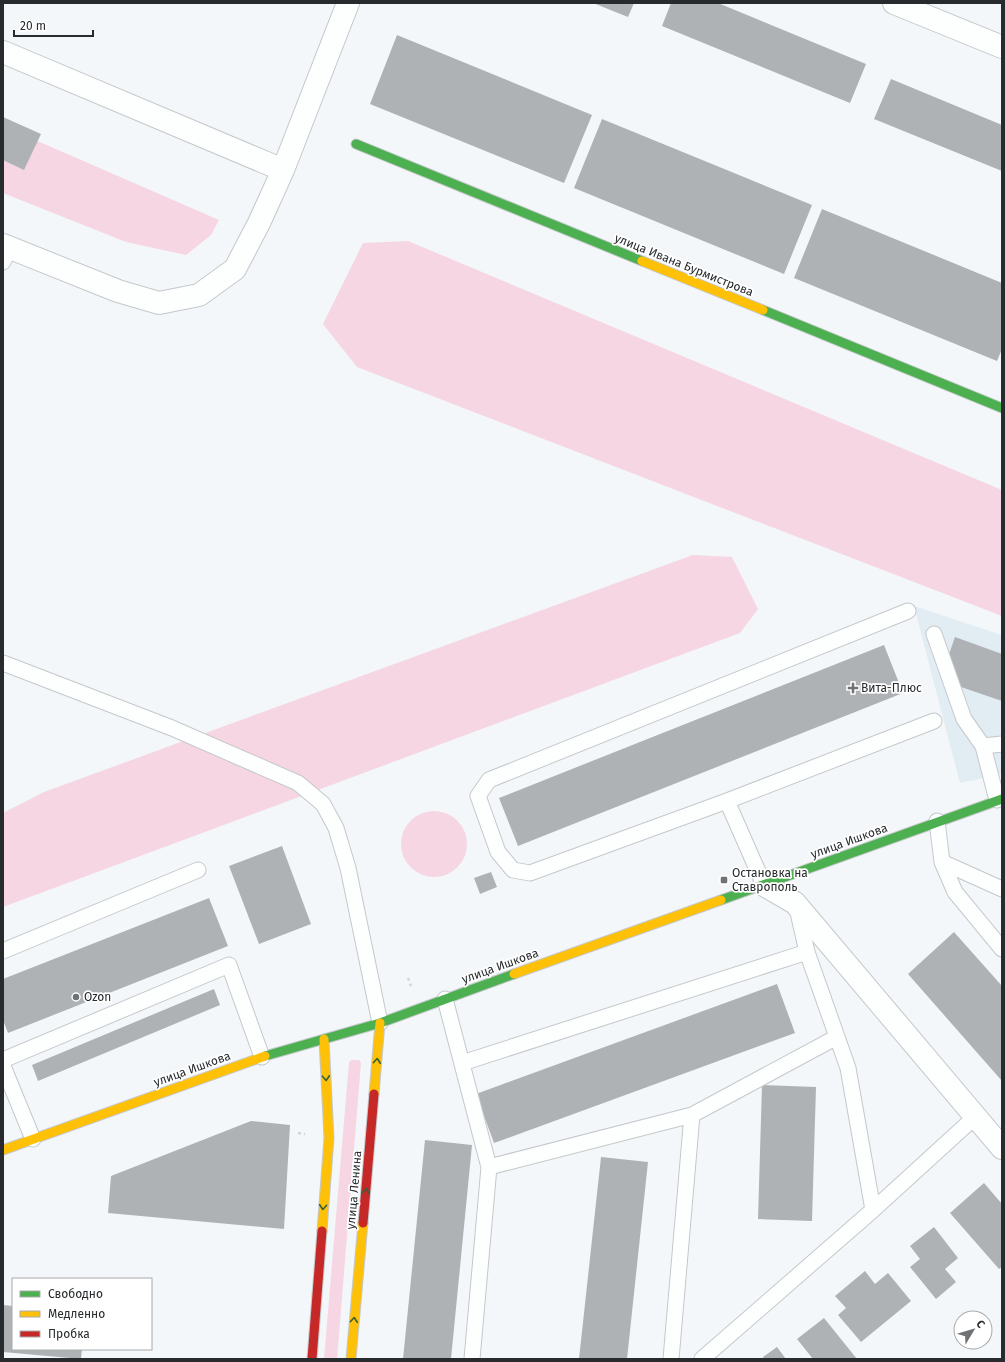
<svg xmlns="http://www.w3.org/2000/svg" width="1005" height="1362" viewBox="0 0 1005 1362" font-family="'Fira Sans',sans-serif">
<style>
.built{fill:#e2ecf3}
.green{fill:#f6d6e2}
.building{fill:#aeb2b4}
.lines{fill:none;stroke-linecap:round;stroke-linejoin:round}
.lane-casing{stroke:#c5c8cb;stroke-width:17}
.street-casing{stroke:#c5c8cb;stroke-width:24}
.fast-casing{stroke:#c5c8cb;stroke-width:11}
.slow-casing{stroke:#c5c8cb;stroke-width:11}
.jam-casing{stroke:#c5c8cb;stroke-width:11}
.path{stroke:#d4d6d6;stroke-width:2.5;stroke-dasharray:3 3;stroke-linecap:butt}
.lane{stroke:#fdfefe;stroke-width:15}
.street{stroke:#fdfefe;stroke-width:22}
.fast{stroke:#4caf50;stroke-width:9}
.slow{stroke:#ffc107;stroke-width:9}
.jam{stroke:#c62828;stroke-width:9}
.oneway{stroke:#36603b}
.poi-dot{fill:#6f7275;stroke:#fff;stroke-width:1.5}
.labels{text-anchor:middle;stroke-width:3.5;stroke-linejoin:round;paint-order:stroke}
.street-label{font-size:12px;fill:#282b2d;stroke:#fff}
.poi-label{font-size:12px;fill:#282b2d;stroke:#fff;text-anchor:start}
</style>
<rect width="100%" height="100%" fill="#f3f7fa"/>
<path class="built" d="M914,606L1002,635V774L960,783Z"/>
<path class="green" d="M3,126L219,220L211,235L186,255L126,242L3,193Z
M408,241L1002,490V616L357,367L323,324L363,243Z
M693,555L732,557L758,609L740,633L3,907V813L44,792Z
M401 844a33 33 0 1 1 66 0a33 33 0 1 1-66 0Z
M352,1060H359L361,1063L337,1359H324L349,1062Z"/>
<path class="building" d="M593,3H634L628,17Z
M671,3H718L866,64L850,103L662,26Z
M397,35L592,115L564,183L370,104Z
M891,79L1002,125V171L874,119Z
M3,117L41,134L24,170L3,160Z
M602,119L812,205L784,274L574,188Z
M822,209L1002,283V349L997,361L794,278Z
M955,637L1002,654V701L961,687L948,657Z
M884,645L903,693L518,846L499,798Z
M282,846L311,924L259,944L229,866Z
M491,872L497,887L480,894L474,878Z
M209,898L228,946L8,1033L3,1020V979Z
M954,932L1002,986V1081L908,974Z
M777,984L795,1033L494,1143L476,1094Z
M214,989L220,1005L38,1081L32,1065Z
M762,1085L816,1087L812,1221L758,1219Z
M251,1121L290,1125L284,1229L108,1213L111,1176Z
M425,1140L472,1145L451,1359H403Z
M601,1157L648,1162L627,1359H579Z
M984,1183L1002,1204V1267L999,1269L950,1213Z
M934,1227L958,1258L945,1269L956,1282L936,1299L910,1267L920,1259L910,1246Z
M865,1271L875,1284L888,1273L911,1301L861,1342L838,1315L846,1308L835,1296Z
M3,1305L13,1306V1349H82L81,1359L3,1352Z
M824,1318L857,1359H813L797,1339Z
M777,1347L786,1359H764L763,1357Z"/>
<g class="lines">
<g class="lane-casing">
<path id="lane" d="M3,262L10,247
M934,634L964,719L983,746L997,800
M3,663L172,728L298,783L323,804L336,828L348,868L380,1023
M983,746L1002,744
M727,801L934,721
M937,821L942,862L955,892L1002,949
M942,862L1002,889
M764,885L727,801L530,873L513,870L498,852L478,796L489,780L908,611
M797,908L807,952
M3,951L198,870
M445,999L489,1167L692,1115L837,1037
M3,1060L229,965L262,1057
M462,1063L807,952L848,1068L873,1210L702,1359
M3,1066L33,1139
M873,1210L975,1117
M472,1359L489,1167
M671,1359L692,1115"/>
</g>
<g class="street-casing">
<path id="street" d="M894,3L1002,47
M3,52L283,170
M3,245L118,291L159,303L199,295L235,269L259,223L283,170L348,3
M764,885L795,903L1002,1148"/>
</g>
<g class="fast-casing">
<path id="fast" d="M356,144L642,261
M763,310L1002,408
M721,900L1002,799
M265,1056L380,1023L514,974"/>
</g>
<g class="slow-casing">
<path id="slow" d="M642,261L763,310
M514,974L721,900
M374,1094L380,1023
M3,1150L265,1056
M322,1231L329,1138L324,1039
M351,1359L363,1223"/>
</g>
<g class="jam-casing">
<path id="jam" d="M363,1223L374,1094
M312,1359L322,1231"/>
</g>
<path class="path" d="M408,978L411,986
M298,1133L305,1134"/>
<use href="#lane" class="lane"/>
<use href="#street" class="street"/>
<use href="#fast" class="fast"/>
<use href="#slow" class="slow"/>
<use href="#jam" class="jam"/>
</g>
<defs><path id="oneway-chevron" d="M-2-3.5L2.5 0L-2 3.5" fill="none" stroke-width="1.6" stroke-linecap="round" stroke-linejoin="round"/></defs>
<g class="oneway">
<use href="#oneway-chevron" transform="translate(377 1061) rotate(-85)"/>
<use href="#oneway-chevron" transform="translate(326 1078) rotate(87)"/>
<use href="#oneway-chevron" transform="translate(366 1191) rotate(-85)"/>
<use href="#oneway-chevron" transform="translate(323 1207) rotate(94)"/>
<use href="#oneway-chevron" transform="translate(354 1320) rotate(-85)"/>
</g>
<g class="poi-dot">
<path d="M851 682h4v4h4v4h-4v4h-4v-4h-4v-4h4z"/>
<rect x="720" y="876" width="8" height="8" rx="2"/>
<circle cx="76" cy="997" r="4"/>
</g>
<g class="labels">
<g class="street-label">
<text transform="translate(684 265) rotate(22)" y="4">улица Ивана Бурмистрова</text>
<text transform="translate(849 841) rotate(-20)" y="4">улица Ишкова</text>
<text transform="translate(500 966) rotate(-20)" y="4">улица Ишкова</text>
<text transform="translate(192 1069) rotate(-20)" y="4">улица Ишкова</text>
<text transform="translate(354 1190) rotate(-85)" y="4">улица Ленина</text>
</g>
<g class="poi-label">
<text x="861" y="692">Вита-Плюс</text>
<text x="732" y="877">Остановка на<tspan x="732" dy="14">Ставрополь</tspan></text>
<text x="84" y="1001">Ozon</text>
</g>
</g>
<rect width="1005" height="1362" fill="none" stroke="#282b2d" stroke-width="8"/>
<rect x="12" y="1278" width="140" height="72" fill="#ffffff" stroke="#a9aaab"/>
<rect x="20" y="1291" width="20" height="6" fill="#4caf50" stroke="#a9aaab"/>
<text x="48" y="1298" font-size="12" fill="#282b2d">Свободно</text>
<rect x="20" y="1311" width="20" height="6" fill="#ffc107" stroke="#a9aaab"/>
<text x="48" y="1318" font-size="12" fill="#282b2d">Медленно</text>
<rect x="20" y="1331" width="20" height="6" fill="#c62828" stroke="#a9aaab"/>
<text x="48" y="1338" font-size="12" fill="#282b2d">Пробка</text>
<g transform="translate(973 1330) rotate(52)"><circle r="19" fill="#ffffff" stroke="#a9aaab"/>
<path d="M0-3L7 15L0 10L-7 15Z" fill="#6f7275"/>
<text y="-6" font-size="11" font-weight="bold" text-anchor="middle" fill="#282b2d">С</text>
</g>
<path d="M14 30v6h79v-6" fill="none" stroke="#282b2d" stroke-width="2"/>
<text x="20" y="30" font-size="12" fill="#282b2d" stroke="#ffffff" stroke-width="3" paint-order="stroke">20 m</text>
</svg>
